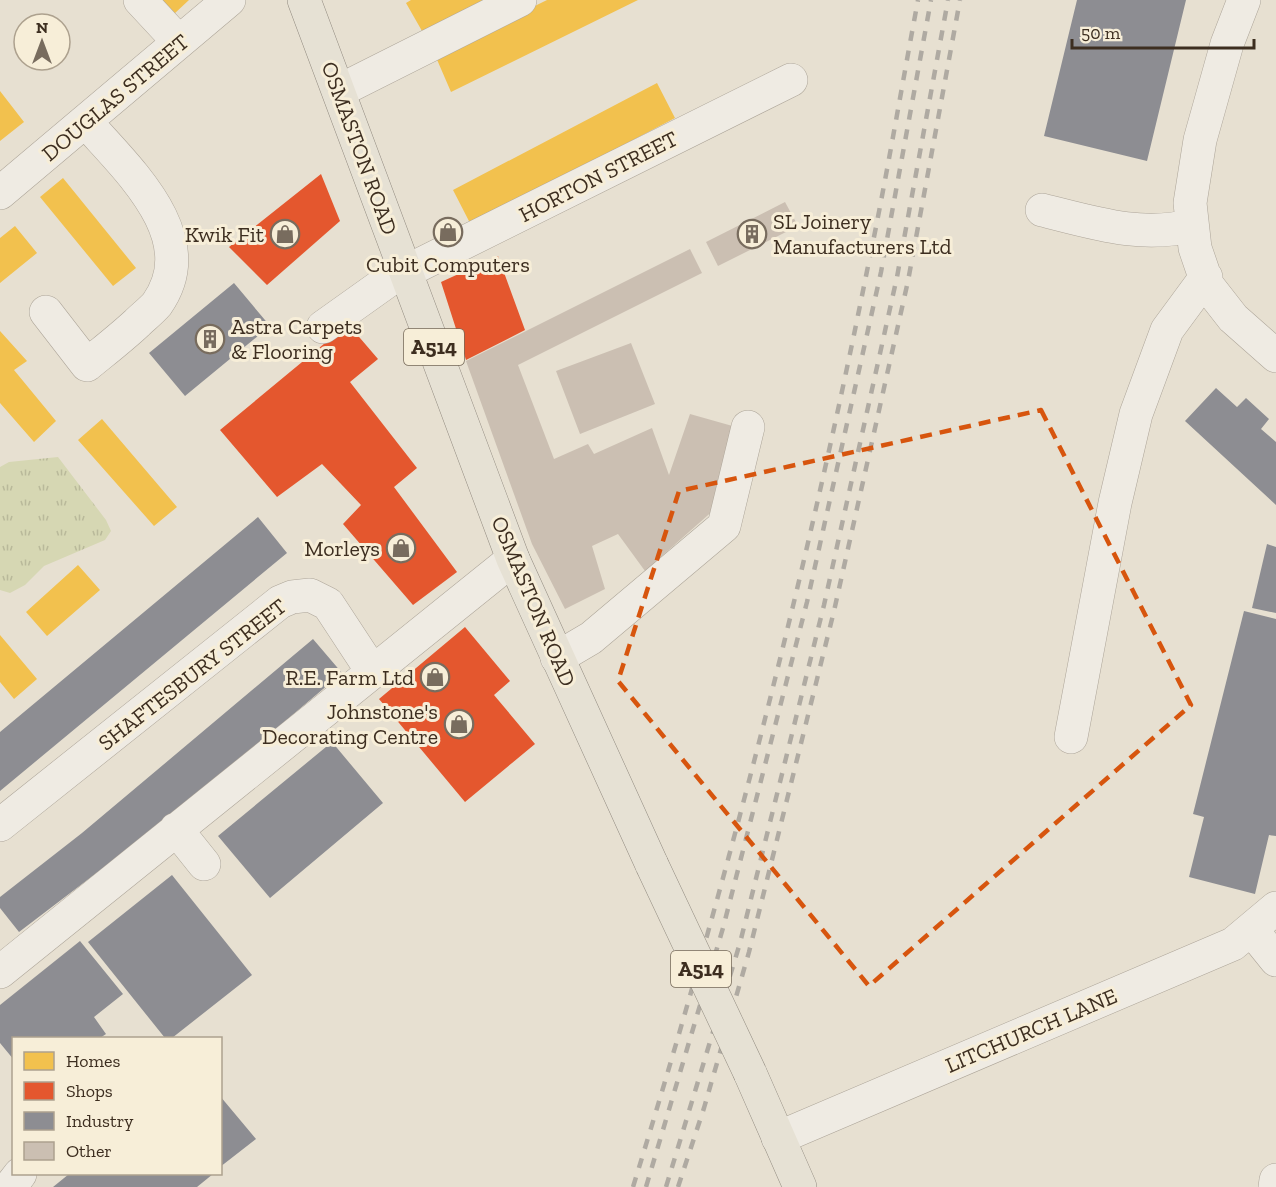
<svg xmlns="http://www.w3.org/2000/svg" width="1276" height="1187" viewBox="0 0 1276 1187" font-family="'Zilla Slab',serif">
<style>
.grass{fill:url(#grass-tufts)}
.homes{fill:#f2c14e}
.shops{fill:#e4572e}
.industry{fill:#8d8d92}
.building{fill:#cbbfb2}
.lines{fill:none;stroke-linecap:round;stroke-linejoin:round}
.minor-casing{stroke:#ada599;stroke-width:34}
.major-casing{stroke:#928b80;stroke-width:34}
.minor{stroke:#efebe3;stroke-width:33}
.major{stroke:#e6e1d4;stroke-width:33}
.rail{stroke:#afaaa2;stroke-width:4.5;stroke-dasharray:10 10;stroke-linecap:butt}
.major-bridge-casing{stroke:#928b80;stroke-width:34;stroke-linecap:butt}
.major-bridge{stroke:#e6e1d4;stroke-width:33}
.marked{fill:none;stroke:#d7550e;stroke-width:4.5;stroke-dasharray:12 8;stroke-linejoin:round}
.labels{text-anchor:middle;stroke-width:6;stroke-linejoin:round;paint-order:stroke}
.shield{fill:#f7eed8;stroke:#756857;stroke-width:1.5}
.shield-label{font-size:21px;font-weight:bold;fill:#3d2e20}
.street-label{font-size:22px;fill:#3d2e20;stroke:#f7eed8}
.poi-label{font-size:22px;fill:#3d2e20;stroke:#f7eed8;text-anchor:end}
</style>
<defs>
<pattern id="grass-tufts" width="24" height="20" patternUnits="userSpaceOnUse" patternTransform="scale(1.5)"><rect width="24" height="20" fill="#d6d7b3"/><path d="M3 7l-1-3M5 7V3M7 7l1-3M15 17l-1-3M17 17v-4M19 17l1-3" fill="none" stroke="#b9b99a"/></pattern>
</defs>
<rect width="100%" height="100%" fill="#e7e0d1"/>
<path class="grass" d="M58,457L106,520L111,531L105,540L44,566L25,585L10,593L0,590V467L9,462Z"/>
<path class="homes" d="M162,0H189L174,14Z
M411,0H485L422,31L406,3Z
M547,0H638L451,92L435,55Z
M657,83L675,118L471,225L453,190Z
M0,91L24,122L0,141Z
M63,178L136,268L113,286L40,197Z
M15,226L37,253L0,283V238Z
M0,331L27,361L14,370L56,421L34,442L0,403Z
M102,419L177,507L154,526L78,440Z
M78,565L100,590L47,636L26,612Z
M0,635L37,679L14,699L0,682Z"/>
<path class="shops" d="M321,174L340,221L267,285L229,247Z
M498,256L525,330L466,360L441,282Z
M348,324L378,359L350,382L417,468L394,487L457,572L413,605L343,524L361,505L322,464L277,497L220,430Z
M465,627L510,681L494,695L535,744L465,802L379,699Z"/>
<path class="industry" d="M1077,0H1186L1147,161L1044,136Z
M234,283L270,326L185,396L149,353Z
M1216,388L1237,407L1246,398L1269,419L1261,429L1276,442V505L1185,421Z
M258,517L287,553L0,791V732Z
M1267,544L1276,547V613L1252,608Z
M1244,611L1276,619V836L1269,835L1255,894L1189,877L1204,817L1193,814Z
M313,639L342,673L245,755L107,865L19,932L0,908V897L82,833Z
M332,742L383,803L270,898L218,836Z
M172,875L252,975L172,1038H165L88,942Z
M80,941L123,994L94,1017L106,1034L100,1038H14V1060L0,1043V1005Z
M220,1096L256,1139L220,1167Z
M69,1174H213L197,1187H53Z"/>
<path class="building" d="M785,202L798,226L718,266L706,242Z
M690,249L702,273L518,365L554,459L588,444L594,454L652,428L669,475L690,414L736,427L716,508L645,571L618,534L592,546L605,589L565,609L532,544L466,361Z
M631,343L655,404L580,434L556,371Z"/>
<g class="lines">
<g class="minor-casing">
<path id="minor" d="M140,0L179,42
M1244,0L1227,44L1200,140L1190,203L1195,248L1208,286L1233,318L1276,356
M339,91L520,0
M0,193L229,0
M1042,210C1091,222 1142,239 1192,225
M46,312L87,365C104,351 121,338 137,323C143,317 151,311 157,304C204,237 127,169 86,122
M323,327L389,280L791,80
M557,658L591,638L724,526L748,427
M1071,737L1115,503L1136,414L1167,330L1206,277
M0,825L280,602L292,597L310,595L328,604L372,671
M176,829L204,864
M1251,929L1276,960
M0,972L513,559
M778,1138L1233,944L1276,908
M10,1187L20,1174
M1275,1187L1276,1180"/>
</g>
<g class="major-casing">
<path id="major" d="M304,0L513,559L652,865
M750,1073L800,1187"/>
</g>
<use href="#minor" class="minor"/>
<use href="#major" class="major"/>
<path class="rail" d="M633,1187C726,886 805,580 867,271C886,181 901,90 918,0
M646,1187L723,928L807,602L881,272L931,0
M666,1187L740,943L824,605L897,277L948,0
M678,1187L704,1108L749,952L834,611L908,281L960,0"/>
<g class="major-bridge-casing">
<path id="major-bridge" d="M652,865L750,1073"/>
</g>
<use href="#major-bridge" class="major-bridge"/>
</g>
<path class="marked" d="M1041,410L1191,705L869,986L618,681L679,491Z"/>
<defs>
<g id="shop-ring" transform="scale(1.5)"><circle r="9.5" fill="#f7eed8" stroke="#786c5e" stroke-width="1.5"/><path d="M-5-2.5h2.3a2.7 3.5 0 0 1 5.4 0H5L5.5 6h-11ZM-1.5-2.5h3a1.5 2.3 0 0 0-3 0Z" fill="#786c5e"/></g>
<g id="building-ring" transform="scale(1.5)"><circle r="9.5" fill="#f7eed8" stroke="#786c5e" stroke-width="1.5"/><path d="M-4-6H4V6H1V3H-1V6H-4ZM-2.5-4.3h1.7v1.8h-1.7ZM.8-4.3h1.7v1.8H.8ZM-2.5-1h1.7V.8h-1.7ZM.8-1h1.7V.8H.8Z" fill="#786c5e"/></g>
</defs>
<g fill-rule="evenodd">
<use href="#shop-ring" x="448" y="232"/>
<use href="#shop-ring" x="285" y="234"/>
<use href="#building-ring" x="752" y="234"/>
<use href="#building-ring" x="210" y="339"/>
<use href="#shop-ring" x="401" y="548"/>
<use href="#shop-ring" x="435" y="677"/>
<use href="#shop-ring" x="459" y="724"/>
</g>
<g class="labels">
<g class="shield">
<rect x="404" y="329" width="60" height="36" rx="4.5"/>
<rect x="671" y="951" width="60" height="36" rx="4.5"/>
</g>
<g class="shield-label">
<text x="434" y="354">A514</text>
<text x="701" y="976">A514</text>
</g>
<g class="street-label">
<text transform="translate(115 97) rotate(-40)" y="8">DOUGLAS STREET</text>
<text transform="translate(360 148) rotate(70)" y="8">OSMASTON ROAD</text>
<text transform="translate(598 176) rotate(-27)" y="8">HORTON STREET</text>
<text transform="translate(534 601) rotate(67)" y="8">OSMASTON ROAD</text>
<text transform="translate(192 674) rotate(-38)" y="8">SHAFTESBURY STREET</text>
<text transform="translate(1031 1030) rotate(-23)" y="8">LITCHURCH LANE</text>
</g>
<g class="poi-label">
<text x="773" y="229" text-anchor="start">SL Joinery<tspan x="773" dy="25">Manufacturers Ltd</tspan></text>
<text x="264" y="242">Kwik Fit</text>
<text x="448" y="272" text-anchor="middle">Cubit Computers</text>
<text x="231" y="334" text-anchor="start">Astra Carpets<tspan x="231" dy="25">&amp; Flooring</tspan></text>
<text x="380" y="556">Morleys</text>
<text x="414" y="685">R.E. Farm Ltd</text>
<text x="438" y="719">Johnstone's<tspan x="438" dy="25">Decorating Centre</tspan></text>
</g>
</g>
<rect x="12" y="1037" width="210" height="138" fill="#f7eed8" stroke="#ada18e" stroke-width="1.5"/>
<rect x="24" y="1052" width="30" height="18" fill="#f2c14e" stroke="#ada18e" stroke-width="1.5"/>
<text x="66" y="1067" font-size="18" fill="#3d2e20">Homes</text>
<rect x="24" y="1082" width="30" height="18" fill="#e4572e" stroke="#ada18e" stroke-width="1.5"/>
<text x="66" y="1097" font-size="18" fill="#3d2e20">Shops</text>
<rect x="24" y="1112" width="30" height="18" fill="#8d8d92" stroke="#ada18e" stroke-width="1.5"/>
<text x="66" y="1127" font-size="18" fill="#3d2e20">Industry</text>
<rect x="24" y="1142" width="30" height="18" fill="#cbbfb2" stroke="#ada18e" stroke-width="1.5"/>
<text x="66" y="1157" font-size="18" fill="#3d2e20">Other</text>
<g transform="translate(42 42)"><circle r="28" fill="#f7eed8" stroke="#ada18e" stroke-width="1.5"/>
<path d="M0-4.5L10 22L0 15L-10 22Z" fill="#786c5e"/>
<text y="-9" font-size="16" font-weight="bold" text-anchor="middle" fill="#3d2e20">N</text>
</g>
<path d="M1072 39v9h182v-9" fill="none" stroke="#3d2e20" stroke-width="3"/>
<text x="1081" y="39" font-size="18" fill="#3d2e20" stroke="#f7eed8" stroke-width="4.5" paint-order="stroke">50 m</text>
</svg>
